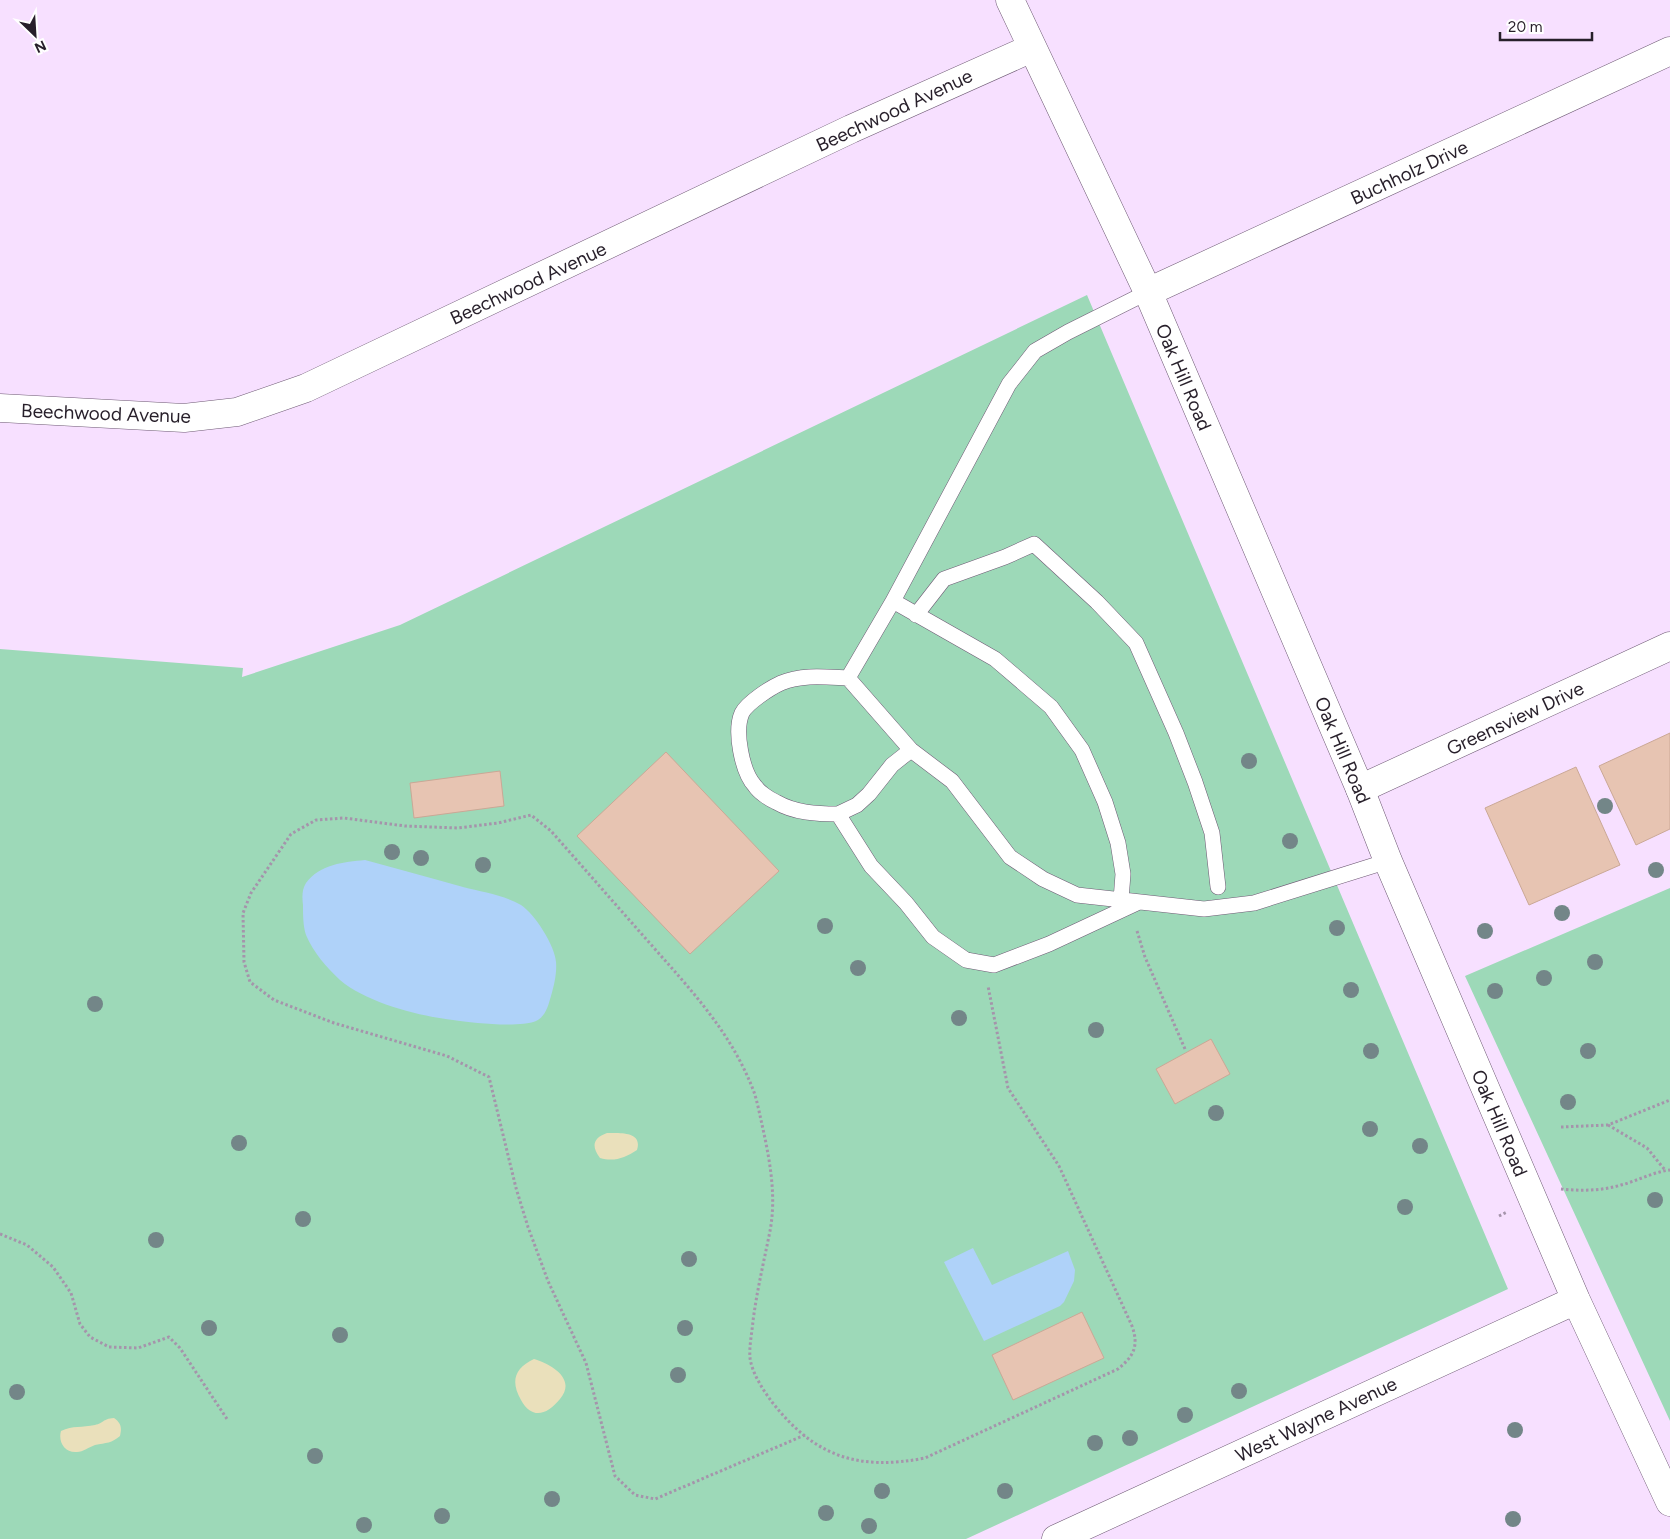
<svg xmlns="http://www.w3.org/2000/svg" width="1670" height="1539" viewBox="0 0 1670 1539" font-family="Figtree,sans-serif">
<style>
.green{fill:#9dd9b8}
.sand{fill:#eae0bb}
.water{fill:#afd2f9}
.building{fill:#e7c4b2;stroke:#caa896}
.lines{fill:none;stroke-linecap:round;stroke-linejoin:round}
.service-casing{stroke:#6e5a74;stroke-width:16}
.minor-casing{stroke:#6e5a74;stroke-width:29}
.tertiary-casing{stroke:#6e5a74;stroke-width:29}
.path{stroke:#a594ab;stroke-width:3;stroke-dasharray:2.5 2.5;stroke-linecap:butt}
.service{stroke:#fff;stroke-width:15}
.minor{stroke:#fff;stroke-width:28}
.tertiary{stroke:#fff;stroke-width:28}
.tree{fill:#738688}
.labels{text-anchor:middle;stroke-width:4;stroke-linejoin:round;paint-order:stroke}
.street-label{font-size:19px;fill:#271f2a;stroke:#fff}
</style>
<rect width="100%" height="100%" fill="#f7e0ff"/>
<path class="green" d="M1087,295L1508,1289L966,1539H0V649L243,668L242,677L400,625Z
M1670,888V1421L1465,976Z"/>
<path class="sand" d="M607,1133C619,1133 643,1131 637,1150C625,1158 614,1162 600,1158C591,1146 593,1138 607,1133Z
M534,1359C551,1364 577,1379 560,1399C547,1415 532,1420 521,1400C510,1381 515,1368 534,1359Z
M114,1418C121,1423 122,1427 120,1436C112,1443 106,1443 95,1445C89,1447 83,1452 77,1452C64,1453 58,1441 61,1431C73,1425 82,1428 95,1425C104,1423 102,1419 114,1418Z"/>
<path class="water" d="M365,860C398,869 431,878 463,887C482,892 504,895 521,905C535,914 555,946 556,962C557,973 554,986 551,996C548,1006 546,1016 536,1021C518,1028 473,1023 453,1020C419,1016 367,1003 340,980C327,968 313,952 306,935C303,926 303,914 303,905C302,897 302,889 306,883C320,864 344,862 365,860Z
M973,1248L992,1285L1068,1251L1075,1270L1074,1281L1064,1302L1060,1306L984,1341L944,1262Z"/>
<path class="building" d="M1670,733V829L1636,845L1599,766Z
M666,752L779,871L690,954L577,836Z
M1576,767L1620,865L1529,905L1485,808Z
M500,771L504,806L414,818L410,783Z
M1211,1039L1230,1074L1175,1104L1156,1069Z
M1082,1312L1104,1358L1013,1400L992,1355Z"/>
<g class="lines">
<g class="service-casing">
<path id="service" d="M893,601L995,659L1051,707L1082,750L1105,802L1118,843L1123,874L1121,900
M916,615L944,579L1005,557L1034,544L1097,602L1136,643L1176,733L1195,782L1212,833L1218,887
M848,678L893,601L1009,384L1035,351L1068,332L1148,292
M838,814L857,805L869,794L892,765L911,750
M1139,902L1049,944L994,965L966,960L933,937L906,903L871,866L838,814C817,814 795,813 776,802C769,799 759,792 755,786C742,772 734,731 742,713C747,703 770,688 781,683C802,674 826,677 848,678L911,750L952,781L1010,857L1043,879L1077,895L1204,909L1254,903L1388,861"/>
</g>
<g class="minor-casing">
<path id="minor" d="M1148,292L1670,51
M0,408L184,418L237,412L306,388L851,129L1032,48
M1360,789L1670,646"/>
</g>
<g class="tertiary-casing">
<path id="tertiary" d="M1010,0L1148,292L1360,789L1388,861L1576,1300L1670,1502
M1056,1539L1576,1300"/>
</g>
<path class="path" d="M1137,931L1145,957L1185,1049
M1608,1125L1647,1148L1665,1170
M1561,1127L1608,1125L1670,1100
M1561,1189C1581,1191 1601,1191 1621,1185C1637,1181 1653,1172 1670,1170
M1499,1216L1507,1212
M0,1234L27,1245L53,1267L71,1293L80,1324L90,1337L109,1347L138,1348L169,1337L180,1348L227,1419
M805,1435L655,1499L635,1495L615,1476L586,1363L548,1281L528,1227L516,1188L489,1077L447,1056L334,1023L274,1000L250,982L244,962L243,913L251,893L291,834L316,820L344,818L405,826L458,828L498,823L531,815L551,831C583,867 615,904 647,940C689,988 731,1031 754,1092C757,1101 759,1111 761,1120C769,1156 777,1194 770,1231C764,1261 757,1290 753,1321C752,1333 749,1346 750,1358C752,1373 763,1390 772,1402C815,1457 858,1471 925,1458L1118,1369C1134,1356 1139,1346 1132,1326L1059,1166L1008,1088L988,986"/>
<use href="#service" class="service"/>
<use href="#minor" class="minor"/>
<use href="#tertiary" class="tertiary"/>
</g>
<g class="tree">
<circle cx="1249" cy="761" r="8"/>
<circle cx="1605" cy="806" r="8"/>
<circle cx="1290" cy="841" r="8"/>
<circle cx="392" cy="852" r="8"/>
<circle cx="421" cy="858" r="8"/>
<circle cx="483" cy="865" r="8"/>
<circle cx="1656" cy="870" r="8"/>
<circle cx="1562" cy="913" r="8"/>
<circle cx="825" cy="926" r="8"/>
<circle cx="1337" cy="928" r="8"/>
<circle cx="1485" cy="931" r="8"/>
<circle cx="1595" cy="962" r="8"/>
<circle cx="858" cy="968" r="8"/>
<circle cx="1544" cy="978" r="8"/>
<circle cx="1351" cy="990" r="8"/>
<circle cx="1495" cy="991" r="8"/>
<circle cx="95" cy="1004" r="8"/>
<circle cx="959" cy="1018" r="8"/>
<circle cx="1096" cy="1030" r="8"/>
<circle cx="1371" cy="1051" r="8"/>
<circle cx="1588" cy="1051" r="8"/>
<circle cx="1568" cy="1102" r="8"/>
<circle cx="1216" cy="1113" r="8"/>
<circle cx="1370" cy="1129" r="8"/>
<circle cx="239" cy="1143" r="8"/>
<circle cx="1420" cy="1146" r="8"/>
<circle cx="1655" cy="1200" r="8"/>
<circle cx="1405" cy="1207" r="8"/>
<circle cx="303" cy="1219" r="8"/>
<circle cx="156" cy="1240" r="8"/>
<circle cx="689" cy="1259" r="8"/>
<circle cx="209" cy="1328" r="8"/>
<circle cx="685" cy="1328" r="8"/>
<circle cx="340" cy="1335" r="8"/>
<circle cx="678" cy="1375" r="8"/>
<circle cx="1239" cy="1391" r="8"/>
<circle cx="17" cy="1392" r="8"/>
<circle cx="1185" cy="1415" r="8"/>
<circle cx="1515" cy="1430" r="8"/>
<circle cx="1130" cy="1438" r="8"/>
<circle cx="1095" cy="1443" r="8"/>
<circle cx="315" cy="1456" r="8"/>
<circle cx="882" cy="1491" r="8"/>
<circle cx="1005" cy="1491" r="8"/>
<circle cx="552" cy="1499" r="8"/>
<circle cx="826" cy="1513" r="8"/>
<circle cx="442" cy="1516" r="8"/>
<circle cx="1513" cy="1519" r="8"/>
<circle cx="364" cy="1525" r="8"/>
<circle cx="869" cy="1526" r="8"/>
</g>
<g class="labels">
<g class="street-label">
<text transform="translate(894 110) rotate(-25)" y="7">Beechwood Avenue</text>
<text transform="translate(1409 172) rotate(-25)" y="7">Buchholz Drive</text>
<text transform="translate(528 283) rotate(-25)" y="7">Beechwood Avenue</text>
<text transform="translate(1184 377) rotate(67)" y="7">Oak Hill Road</text>
<text transform="translate(106 413) rotate(2)" y="7">Beechwood Avenue</text>
<text transform="translate(1515 718) rotate(-25)" y="7">Greensview Drive</text>
<text transform="translate(1343 750) rotate(67)" y="7">Oak Hill Road</text>
<text transform="translate(1500 1123) rotate(67)" y="7">Oak Hill Road</text>
<text transform="translate(1316 1419) rotate(-25)" y="7">West Wayne Avenue</text>
</g>
</g>
<g transform="translate(35 35) rotate(155)" stroke="#ffffff" stroke-width="4" paint-order="stroke">
<path d="M0-4L9 19L0 12L-9 19Z" fill="#271f2a"/>
<text y="-8" font-size="14" font-weight="bold" text-anchor="middle" fill="#271f2a">N</text>
</g>
<path d="M1500 32v8h92v-8" fill="none" stroke="#271f2a" stroke-width="2.5"/>
<text x="1508" y="32" font-size="15" fill="#271f2a" stroke="#ffffff" stroke-width="4" paint-order="stroke">20 m</text>
</svg>
